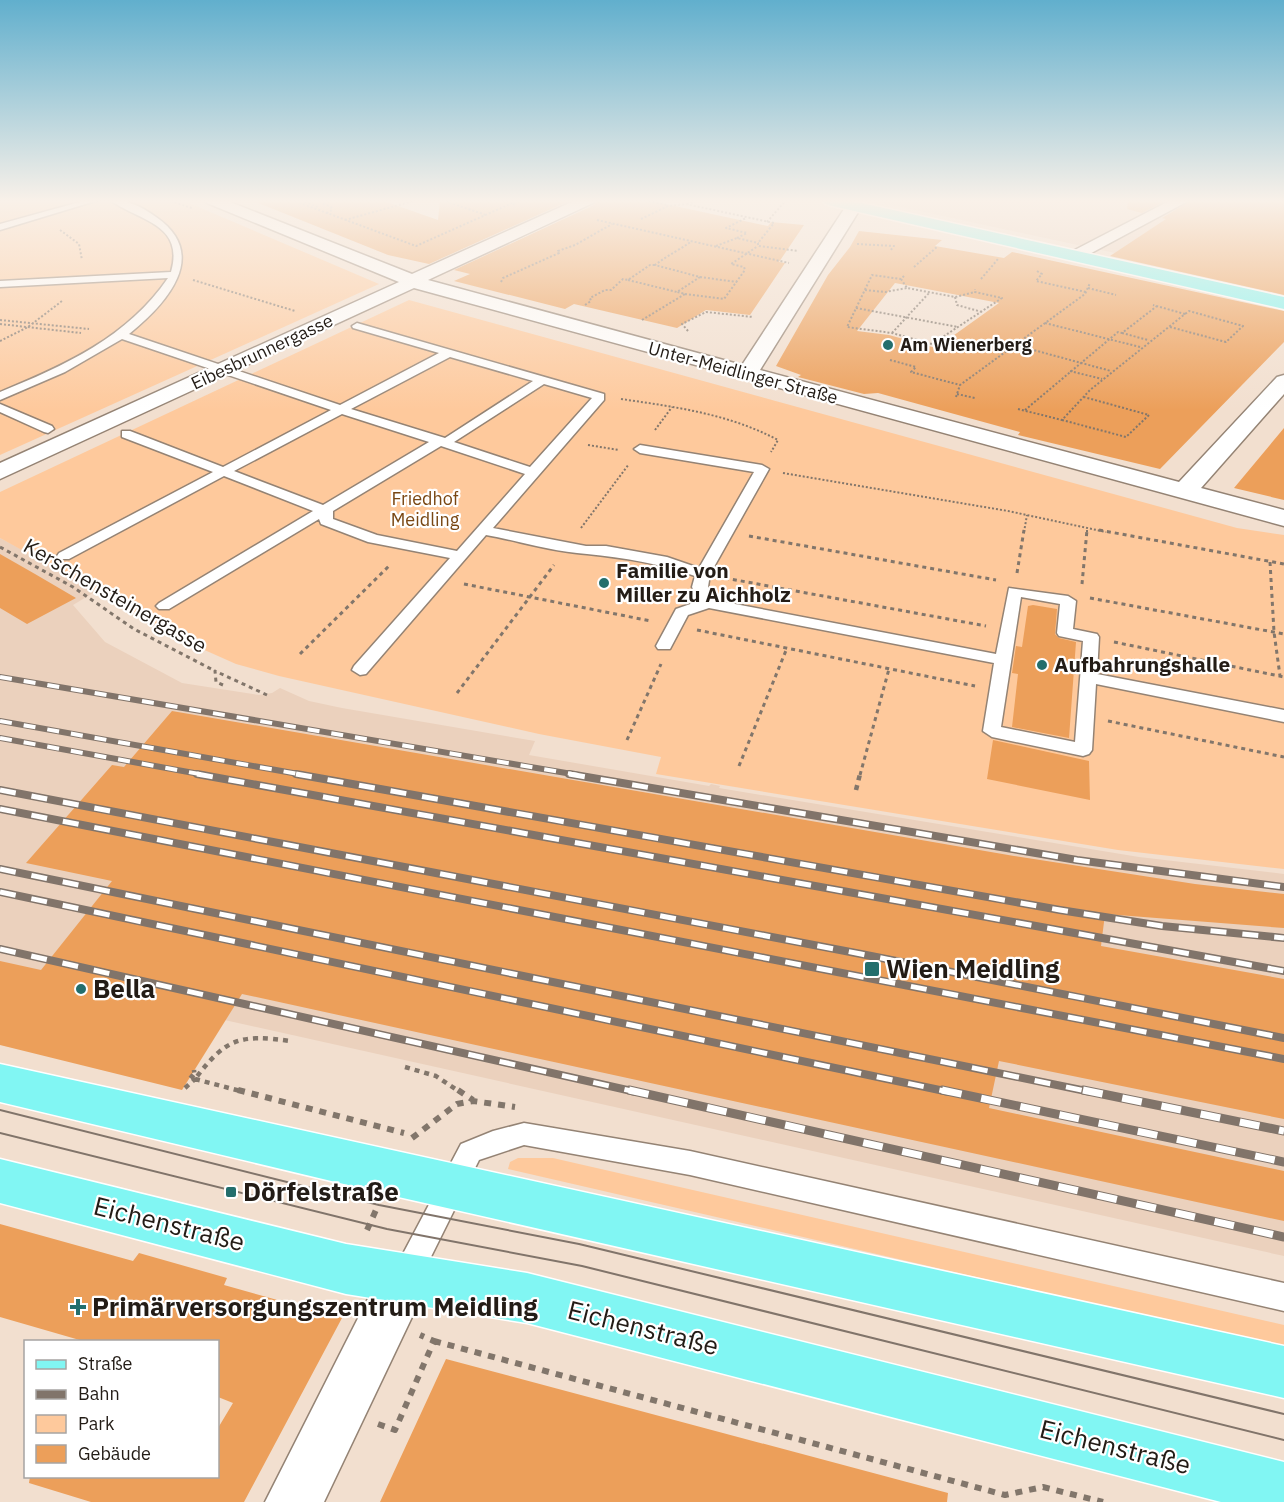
<svg xmlns="http://www.w3.org/2000/svg" width="1284" height="1502" viewBox="0 0 1284 1502" font-family="'IBM Plex Sans',sans-serif">
<style>
.built{fill:#ebd1bd}
.green{fill:#fec99c}
.building{fill:#ec9f5a;fill-rule:evenodd}
.lines{fill:none;stroke-linecap:round;stroke-linejoin:round}
.lane-casing{stroke:#948374;stroke-width:3}
.street-casing{stroke:#948374;stroke-width:3}
.primary-casing{stroke:#fff;stroke-width:3}
.path-far3{stroke:#82766b;stroke-width:2;stroke-dasharray:2 2;stroke-linecap:butt}
.path-far2{stroke:#82766b;stroke-width:3;stroke-dasharray:4 4;stroke-linecap:butt}
.path-far1{stroke:#82766b;stroke-width:4.5;stroke-dasharray:5 5;stroke-linecap:butt}
.path{stroke:#82766b;stroke-width:6;stroke-dasharray:7 7;stroke-linecap:butt}
.lane{fill:#fff;fill-rule:evenodd}
.street{fill:#fff;fill-rule:evenodd}
.primary{fill:#81f6f3;fill-rule:evenodd}
.tram{stroke:#81746a;stroke-width:2}
.rail-far2-casing{stroke:#81746a;stroke-width:6}
.rail-far1-casing{stroke:#81746a;stroke-width:8}
.rail-casing{stroke:#81746a;stroke-width:9}
.rail-far2{stroke:#fff;stroke-width:4;stroke-dasharray:12;stroke-linecap:butt}
.rail-far1{stroke:#fff;stroke-width:5;stroke-dasharray:16;stroke-linecap:butt}
.rail{stroke:#fff;stroke-width:7;stroke-dasharray:20;stroke-linecap:butt}
.poi-dot{fill:#236e6c;stroke:#fff;stroke-width:2}
.labels{text-anchor:middle;stroke-width:4.5;stroke-linejoin:round;paint-order:stroke}
.far-poi-label{font-size:18px;font-weight:bold;fill:#231c16;stroke:#fff;text-anchor:start}
.far-street-label{font-size:18px;fill:#231c16;stroke:#fff}
.far-park-label{font-size:18px;fill:#794713;stroke:#fff}
.poi-label{font-size:21px;font-weight:bold;fill:#231c16;stroke:#fff;text-anchor:start}
.street-label{font-size:21px;fill:#231c16;stroke:#fff}
.near-poi-label{font-size:26px;font-weight:bold;fill:#231c16;stroke:#fff;text-anchor:start}
.near-street-label{font-size:26px;fill:#231c16;stroke:#fff}
</style>
<rect width="100%" height="100%" fill="#f2dfcf"/>
<path class="built" d="M869,200H1284V291L1138,258Z
M0,538L98,590L73,605L105,642L182,683L259,695L272,693L280,688L309,701L342,708L535,741L529,755L709,786L711,784L720,786L719,788L1139,857L1284,874V1256L0,970Z"/>
<path class="green" d="M0,200H182L379,284L0,455Z
M409,300L1237,528L1284,535V869L1118,850L656,774L661,757L539,734L279,676L236,664L200,648L0,538V492Z
M518,1158H553L579,1164L1284,1325V1348L508,1169L510,1162Z"/>
<path class="building" d="M251,200H381L438,220L440,200H571L429,264L388,255Z
M598,200H647L768,226L771,222L804,225L779,262L785,263L750,315L706,310L677,328L574,304L565,309L454,281L470,274L454,270L594,205Z
M1128,200H1167L1142,213L1127,209Z
M1192,200H1284V295L1110,256L1166,219L1162,218Z
M859,231L942,240L935,246L1004,258L1012,252L1284,311V342L1160,469L1018,435L1020,432L878,393L864,394L798,377L801,375L776,366L828,275L850,247ZM895,283L932,290L999,303L936,348L889,335L857,331Z
M1284,428V500L1234,488Z
M0,554L35,574L76,598L27,624L0,608Z
M1033,605L1057,609L1055,634L1059,638L1076,642L1069,738L1012,727L1018,674L1012,673L1016,646L1022,647L1028,606Z
M172,711L1014,856L1195,884L1284,894V928L1105,914L1101,946L1284,979V1119L999,1061L989,1108L1284,1171V1221L242,994L182,1090L0,1045V961L41,970L112,881L26,863L112,765L124,767Z
M993,740L1089,761L1090,800L987,779Z
M0,1224L133,1261L139,1253L227,1278L224,1285L342,1318L244,1502H91L29,1483L30,1476H218V1428L233,1403L218,1397V1341H83L0,1317Z
M446,1359L948,1493L947,1502H380Z"/>
<g class="lines">
<g class="lane-casing">
<path id="lane" d="M87,200H99L0,230V224Z
M110,200C126,199 143,207 156,217C211,255 166,304 129,334L340,405L439,353L353,328L352,326L357,323L604,394V400L493,528L586,546H606L667,557L699,568L754,472L640,453L634,449L640,445L762,465L769,469L710,574L708,587L714,600L996,654L1009,588L1068,596L1076,601L1073,629L1097,634L1099,637L1097,674L1284,710V722L1096,684L1092,750L1089,754L1083,756L992,737L983,731L994,663L709,608L688,615L670,649H658L656,646L676,609L699,601L692,587L695,576C659,563 624,558 587,554C553,552 519,541 486,535L366,674L360,675L352,670L354,666L450,558L368,542L321,524L319,519L169,609H159L156,606L159,603L313,511L224,476L69,559H59L57,556L59,553L213,472L122,437V431H130L223,467L331,410L122,339L65,372L0,400V392C64,366 128,337 168,278L0,287V281L171,272C185,223 138,221 110,200ZM450,357L533,381L445,438L351,409ZM544,384L592,398L530,467L454,442ZM342,414L429,442L323,505L234,471ZM441,446L525,474L457,551L377,535L333,519V511ZM1021,597L1060,604L1057,633L1059,636L1083,641L1075,742L1001,727Z
M0,404L52,426L54,429L48,433L44,432L0,412Z
M524,1123L690,1151L1284,1283V1311L690,1175L524,1145L479,1160L416,1287L406,1291L396,1287L392,1277L396,1267L461,1144L493,1131Z"/>
</g>
<g class="street-casing">
<path id="street" d="M204,200H225L412,274L576,200H596L593,203L428,280L742,365L848,203H860L862,206L760,370L1179,482L1277,377L1284,375V394L1201,488L1284,510V526L414,288L0,479V463L399,282L207,203Z
M1171,200H1190L1082,258L1076,259L1067,254Z
M406,1252L424,1259L431,1277L324,1502H265L388,1259Z"/>
</g>
<g class="primary-casing">
<path id="primary" d="M820,200H848L1284,297V309L828,205Z
M0,1064L1284,1346V1398L394,1196L0,1102Z
M0,1159L346,1244L527,1273L1284,1462V1502H1221L527,1323L346,1294L0,1203Z"/>
</g>
<path class="path-far3" d="M167,200L192,208
M292,200L416,246L519,200
M301,200L318,207
M316,200L331,207L332,210L327,213
M442,200L486,215
M502,200L516,205
M651,200L648,201L667,205
M687,204L700,200
M641,219L668,206L686,204L774,223L758,243
M345,220L417,200
M597,220L789,263
M767,222L786,200
M60,230L79,244L82,260
M737,238L747,233L726,228L746,218
M857,244L894,246L890,251
M716,246L737,238L758,243V246L798,251
M914,267L938,246
M1037,271L1042,274L1036,281L1086,292
M904,276L901,279L872,275L847,327L892,333L932,344L1002,298L975,292V289
M700,277L737,282
M901,279L907,288L955,297L975,292
M981,279L998,259
M193,280L295,311
M628,280L677,292
M501,282L503,278L559,253L558,251L575,245L612,224
M1088,288L1116,295
M865,290L885,292L907,288
M685,294L724,299L745,270L744,267L731,264L758,246
M955,297L957,305L982,312
M585,305L591,301L590,298L605,290H611L623,279L628,280L650,265H655
M856,308L958,327
M0,320L89,329
M642,320L685,294L677,292L700,277L655,265C668,255 681,249 692,241
M1045,323L1140,347
M0,324L81,333
M1170,327L1226,342L1243,326L1189,311L1185,314
M688,331L682,324L706,312L753,317
M892,333L929,293
M1122,333L1148,340
M0,341L28,327L62,301
M1015,345L1111,371
M890,360L916,367L911,372L960,385
M1070,371L1102,379
M957,394L975,398
M956,397L960,385L1085,294L1090,283
M621,399C676,407 729,414 778,440L771,452
M1018,409L1062,420L1090,390L1185,314L1153,305
M1025,410L1118,332L1122,333L1157,306
M1062,420L1126,437L1149,415L1084,397
M655,430L672,407
M588,445L619,450
M783,473L1008,511L1106,532
M581,528L629,464
M1024,532L1027,515
M1087,532V528"/>
<path class="path-far2" d="M1099,530L1284,564
M749,536L996,580
M0,547L73,587L134,629L215,671
M1270,562L1274,632L1280,676
M1017,573L1024,530
M725,578L986,626
M464,584L651,621
M1082,584L1087,530
M1090,598L1284,634
M697,630L975,686
M1114,642L1284,677
M300,654L391,564
M223,685L216,682L215,671L267,695
M457,693L554,565
M1108,721L1284,757
M627,740L661,664
M739,766L787,648
M860,775L889,669"/>
<path class="path-far1" d="M856,790L860,774
M405,1067L436,1076L460,1092
M190,1075L195,1079C226,1038 240,1034 290,1041
M195,1079L244,1092
M185,1088L195,1079L194,1070"/>
<path class="path" d="M238,1090L404,1133
M458,1090L473,1100
M412,1138L457,1104L473,1101L515,1107
M367,1230L376,1210
M434,1341L1005,1495L1043,1487L1103,1502
M378,1424L395,1430L434,1341L420,1335"/>
<use href="#lane" class="lane"/>
<use href="#street" class="street"/>
<use href="#primary" class="primary"/>
<path class="tram" d="M0,1110L379,1205L579,1244L1284,1414
M0,1133L387,1229L582,1266L1284,1440"/>
<g class="rail-far2-casing">
<path id="rail-far2" d="M0,677L578,775
M0,721L304,775
M0,738L205,775"/>
</g>
<g class="rail-far1-casing">
<path id="rail-far1" d="M197,774L1284,971
M296,774L1060,910L1162,926L1284,938
M569,774L1077,860L1284,887
M0,790L861,954L1284,1038
M0,809L1284,1059
M0,869L1091,1092
M0,892L949,1092
M0,949L636,1092"/>
</g>
<g class="rail-casing">
<path id="rail" d="M629,1090L1284,1237
M942,1090L1284,1162
M1083,1090L1284,1131"/>
</g>
<use href="#rail-far2" class="rail-far2"/>
<use href="#rail-far1" class="rail-far1"/>
<use href="#rail" class="rail"/>
</g>
<linearGradient id="sky" x2="0" y2="1"><stop stop-color="#61afcd"/><stop offset="0.49" stop-color="#f9f1e9"/><stop offset="1" stop-color="#f9f1e9" stop-opacity="0"/></linearGradient>
<rect width="1284" height="410" fill="url(#sky)"/>
<g class="poi-dot">
<circle cx="888" cy="345" r="6"/>
<circle cx="604" cy="583" r="6"/>
<circle cx="1042" cy="665" r="6"/>
<rect x="864" y="961" width="16" height="16" rx="3"/>
<circle cx="81" cy="989" r="6"/>
<rect x="225" y="1186" width="12" height="12" rx="3"/>
<path d="M75 1298h6v6h6v6h-6v6h-6v-6h-6v-6h6z"/>
</g>
<g class="labels">
<g class="far-poi-label">
<text x="900" y="351">Am Wienerberg</text>
</g>
<g class="far-street-label">
<text transform="translate(262 352) rotate(-25)" y="6">Eibesbrunnergasse</text>
<text transform="translate(743 373) rotate(15)" y="6">Unter-Meidlinger Straße</text>
</g>
<g class="far-park-label">
<text x="425" y="505">Friedhof<tspan x="425" dy="21">Meidling</tspan></text>
</g>
<g class="poi-label">
<text x="616" y="578">Familie von<tspan x="616" dy="24">Miller zu Aichholz</tspan></text>
<text x="1054" y="672">Aufbahrungshalle</text>
</g>
<g class="street-label">
<text transform="translate(115 596) rotate(30)" y="7">Kerschensteinergasse</text>
</g>
<g class="near-poi-label">
<text x="886" y="978">Wien Meidling</text>
<text x="93" y="998">Bella</text>
<text x="243" y="1201">Dörfelstraße</text>
<text x="92" y="1316">Primärversorgungszentrum Meidling</text>
</g>
<g class="near-street-label">
<text transform="translate(169 1224) rotate(14)" y="9">Eichenstraße</text>
<text transform="translate(643 1328) rotate(14)" y="9">Eichenstraße</text>
<text transform="translate(1115 1447) rotate(14)" y="9">Eichenstraße</text>
</g>
</g>
<rect x="24" y="1340" width="195" height="138" fill="#ffffff" stroke="#a7a4a2" stroke-width="1.5"/>
<rect x="36" y="1360" width="30" height="9" fill="#81f6f3" stroke="#a7a4a2" stroke-width="1.5"/>
<text x="78" y="1370" font-size="18" fill="#231c16">Straße</text>
<rect x="36" y="1390" width="30" height="9" fill="#81746a" stroke="#a7a4a2" stroke-width="1.5"/>
<text x="78" y="1400" font-size="18" fill="#231c16">Bahn</text>
<rect x="36" y="1415" width="30" height="18" fill="#fec99c" stroke="#a7a4a2" stroke-width="1.5"/>
<text x="78" y="1430" font-size="18" fill="#231c16">Park</text>
<rect x="36" y="1445" width="30" height="18" fill="#ec9f5a" stroke="#a7a4a2" stroke-width="1.5"/>
<text x="78" y="1460" font-size="18" fill="#231c16">Gebäude</text>
</svg>
